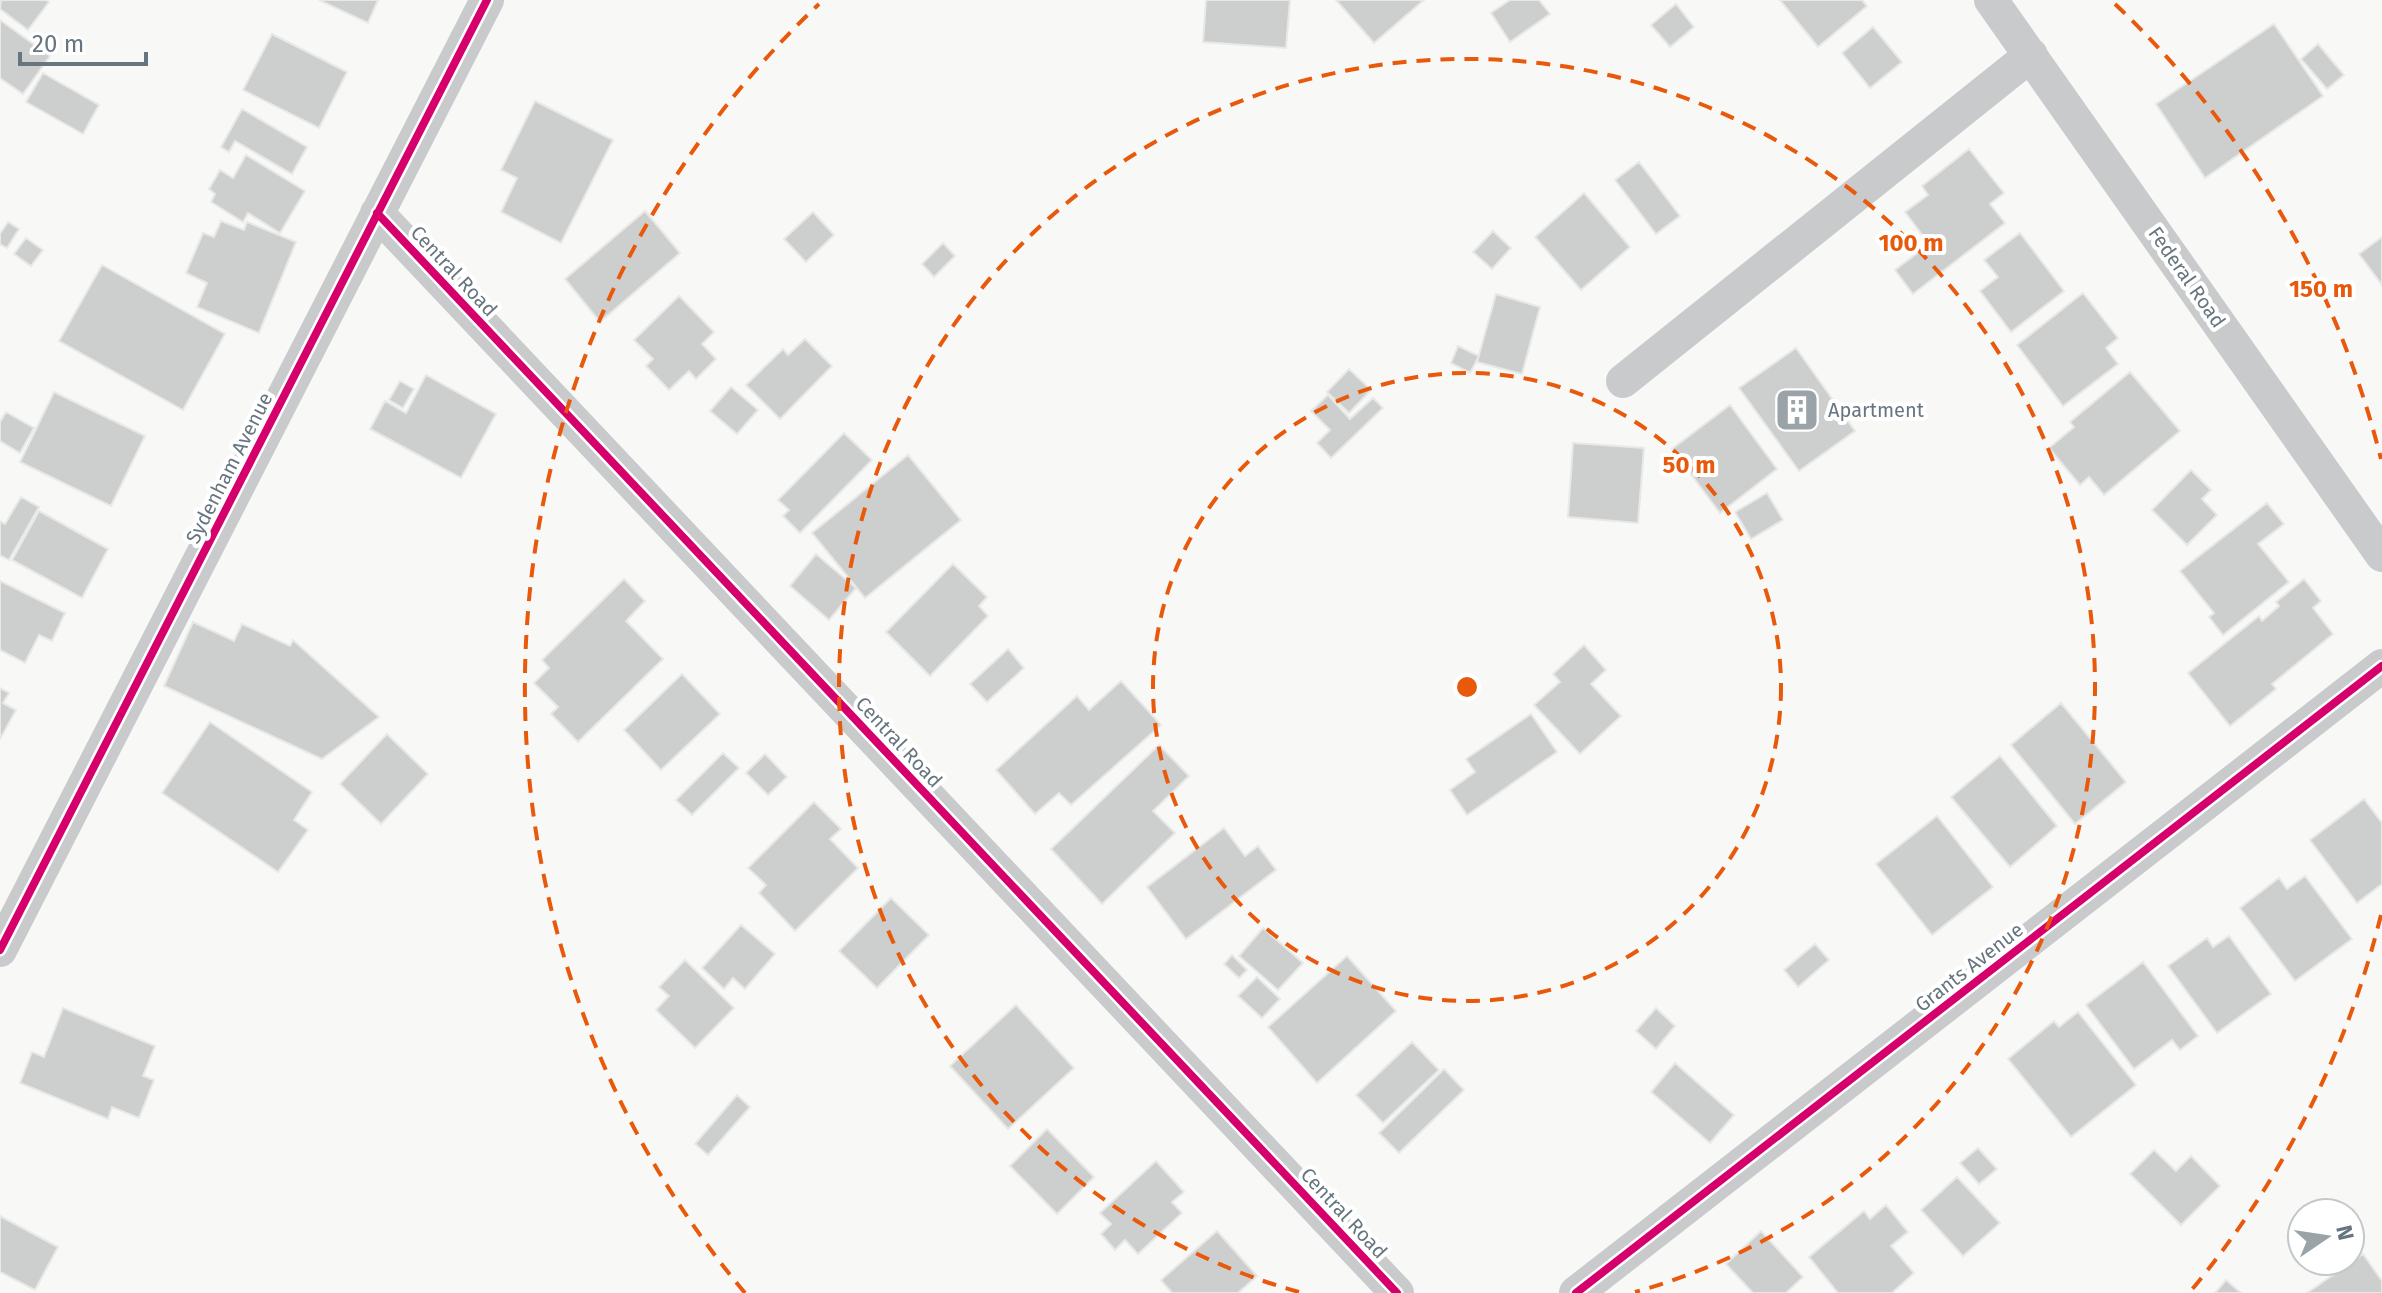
<svg xmlns="http://www.w3.org/2000/svg" width="2382" height="1293" viewBox="0 0 2382 1293" font-family="'Fira Sans',sans-serif">
<style>
.building{fill:#cdcfcf;stroke:#e8e8e6;stroke-width:2}
.lines{fill:none;stroke-linecap:round;stroke-linejoin:round}
.street{stroke:#c9cacb;stroke-width:34}
.cycleway-casing{stroke:#fff;stroke-width:13}
.cycleway{stroke:#d6006c;stroke-width:8}
.ring{fill:none;stroke:#e8590c;stroke-width:4;stroke-dasharray:14 10}
.labels{text-anchor:middle;stroke-width:8;stroke-linejoin:round;paint-order:stroke}
.street-label{font-size:20px;fill:#66757e;stroke:#fff}
.poi-label{font-size:20px;fill:#66757e;stroke:#fff;text-anchor:start}
.centre{fill:#e8590c;stroke:#fff;stroke-width:4}
.ring-label{font-size:24px;text-anchor:middle;font-weight:bold;fill:#e8590c;stroke:#fff;stroke-width:8;stroke-linejoin:round;paint-order:stroke}
</style>
<rect width="100%" height="100%" fill="#f8f8f7"/>
<path class="building" d="M1,0H46L49,2L28,30L0,9Z
M319,0H378L368,23Z
M1206,0H1290L1286,48L1203,42Z
M1336,0H1424L1374,43Z
M1510,0H1539L1550,14L1510,42L1491,13Z
M1780,0H1862L1867,6L1818,47Z
M1676,4L1694,27L1670,47L1651,25Z
M0,20L50,56L23,94L0,78Z
M2274,24L2323,96L2205,178L2156,104Z
M1873,27L1902,62L1870,88L1842,53Z
M272,34L347,72L319,128L243,90Z
M2318,44L2344,75L2327,89L2301,59Z
M43,73L99,105L83,134L26,102Z
M535,101L613,140L561,243L501,212L517,178L501,170Z
M242,109L307,147L292,174L235,141L229,152L221,147Z
M1969,149L2004,193L1990,204L2005,223L1913,294L1895,270L1929,244L1905,212L1928,195L1922,186Z
M246,155L305,191L280,233L248,213L243,222L211,202L215,194L209,189L220,170L233,178Z
M1639,162L1680,216L1656,234L1615,180Z
M1584,193L1630,247L1581,290L1535,237Z
M645,211L680,253L600,322L565,279Z
M813,212L834,235L806,262L784,239Z
M221,221L244,230L247,222L296,242L259,333L197,307L207,283L186,273L203,233L214,237Z
M8,222L19,229L7,248L0,244V234Z
M1493,231L1511,248L1492,269L1473,252Z
M2020,233L2064,291L2011,332L1980,291L1998,277L1984,260Z
M2382,237V285L2359,254Z
M26,238L43,250L31,266L14,254Z
M943,243L955,256L934,277L922,264Z
M102,265L225,334L183,410L59,341Z
M2083,293L2118,338L2106,348L2118,364L2063,406L2017,345Z
M1496,294L1540,307L1522,374L1477,362Z
M679,296L714,332L702,344L716,359L696,379L689,371L669,390L646,366L653,359L634,340Z
M805,339L832,366L780,419L746,385L783,349L788,355Z
M1458,346L1479,356L1470,373L1451,363Z
M1796,348L1855,431L1799,471L1739,388Z
M1349,369L1371,390L1349,413L1327,392Z
M2130,372L2180,431L2104,495L2089,477L2080,485L2049,448L2074,427L2070,422Z
M426,375L496,414L461,478L370,429L385,401L406,413Z
M400,381L414,389L403,408L389,400Z
M731,387L758,410L737,434L710,411Z
M54,392L145,436L111,506L20,462Z
M1328,395L1350,419L1373,398L1383,408L1331,458L1317,443L1330,430L1311,411Z
M1730,405L1777,469L1720,513L1672,449Z
M6,412L34,428L20,453L0,441V422Z
M844,433L872,460L800,533L783,516L789,510L778,500Z
M1573,443L1644,448L1638,523L1568,517Z
M908,455L961,520L865,598L812,533Z
M2191,470L2211,490L2202,499L2217,515L2187,545L2152,510Z
M1767,493L1783,520L1751,539L1735,512Z
M21,497L39,507L9,560L0,555V521L5,524Z
M2267,503L2284,524L2258,544L2289,582L2223,635L2209,617L2214,613L2180,571Z
M39,511L108,549L82,598L12,560Z
M816,554L856,588L829,620L790,586Z
M953,564L987,597L979,606L988,616L930,676L886,632Z
M624,579L645,601L626,621L663,659L578,742L551,714L558,707L534,683L549,668L542,660Z
M2304,579L2321,601L2313,608L2333,634L2272,684L2276,689L2230,726L2188,673L2259,616L2262,621L2279,606L2276,602Z
M0,581L65,613L52,641L39,635L25,663L0,650Z
M193,622L234,641L242,624L290,646L293,640L379,717L322,759L164,686Z
M1584,645L1606,670L1591,684L1621,716L1580,754L1534,705L1560,682L1553,674Z
M1008,649L1024,668L987,702L970,684Z
M682,674L720,714L661,770L624,730Z
M1121,681L1161,725L1071,805L1059,793L1035,814L996,770L1077,696L1089,710Z
M0,688L9,693L3,703L16,710L0,739Z
M2061,703L2126,782L2075,824L2011,745Z
M1531,714L1557,752L1467,815L1450,790L1475,772L1466,759Z
M210,722L312,792L294,820L308,830L278,872L162,793Z
M387,734L428,774L381,824L340,784Z
M1159,745L1189,776L1153,811L1175,833L1102,904L1051,849Z
M723,753L739,768L692,815L676,800Z
M765,754L787,777L768,795L746,773Z
M2000,756L2057,826L2010,867L1951,797Z
M2364,799L2382,823V884L2357,903L2310,840Z
M814,802L841,829L830,839L858,868L795,931L759,893L766,885L748,868Z
M1937,816L1993,887L1932,935L1876,864Z
M1224,828L1245,856L1258,846L1276,870L1186,939L1147,887Z
M2305,876L2352,939L2295,981L2240,908L2279,878L2287,889Z
M891,898L929,935L877,988L839,951Z
M741,925L775,954L745,989L733,978L724,989L702,968Z
M1263,928L1303,963L1278,990L1239,956Z
M2229,936L2271,994L2217,1033L2168,966L2207,938L2213,947Z
M1815,944L1829,960L1798,987L1784,970Z
M1232,955L1247,970L1239,978L1224,964Z
M1347,956L1396,1011L1317,1083L1268,1027Z
M685,960L734,1008L695,1048L656,1010L669,996L659,987Z
M2143,962L2198,1036L2180,1050L2172,1040L2134,1069L2086,1005Z
M1257,977L1280,999L1262,1018L1238,996Z
M1016,1005L1074,1068L1008,1129L950,1066Z
M63,1008L155,1046L143,1076L154,1080L139,1118L112,1107L108,1119L20,1083L32,1052L44,1057Z
M1656,1008L1675,1026L1656,1049L1636,1031Z
M2078,1012L2136,1085L2071,1137L2008,1059L2054,1021L2059,1027Z
M1412,1042L1439,1070L1383,1123L1356,1095Z
M1675,1063L1734,1115L1710,1143L1651,1092Z
M1444,1069L1464,1090L1399,1153L1379,1133Z
M737,1095L750,1107L708,1155L695,1144Z
M1047,1129L1094,1177L1057,1214L1010,1166Z
M1978,1148L1997,1169L1979,1184L1960,1163Z
M2154,1150L2176,1171L2191,1156L2220,1186L2181,1225L2130,1174Z
M1156,1161L1184,1192L1172,1202L1182,1213L1138,1254L1125,1240L1115,1250L1101,1234L1111,1224L1100,1213Z
M1957,1177L2000,1223L1963,1256L1921,1210Z
M1886,1205L1908,1232L1891,1246L1914,1273L1892,1293H1838L1809,1257L1864,1211L1870,1219Z
M0,1216L58,1247L35,1290L0,1272Z
M1217,1231L1257,1276L1238,1293H1172L1161,1280Z
M1761,1231L1803,1277L1786,1293H1753L1726,1264Z
M2363,1254L2382,1281V1293H2307Z
M2226,1280L2241,1293H2215Z"/>
<g class="lines">
<path class="street" d="M1991,0L2382,555
M377,213L1397,1293
M1623,381L2031,55
M0,950L487,0
M1576,1293L2382,666"/>
<g class="cycleway-casing">
<path id="cycleway" d="M377,213L1397,1293
M0,950L487,0
M1576,1293L2382,666"/>
</g>
<use href="#cycleway" class="cycleway"/>
</g>
<g class="ring">
<circle cx="1467" cy="687" r="314"/>
<path d="M1299 1292A628 628 0 1 1 1635 1292"/>
<path d="M2381 915A942 942 0 0 1 2189 1293M745 1293A942 942 0 0 1 819 4M2115 4A942 942 0 0 1 2381 459"/>
</g>
<defs>
<g id="building-square" transform="scale(2.3)"><rect x="-9" y="-9" width="18" height="18" rx="4" fill="#99a3a8" stroke="#fff"/><path d="M-4-6H4V6H1V3H-1V6H-4ZM-2.5-4.3h1.7v1.8h-1.7ZM.8-4.3h1.7v1.8H.8ZM-2.5-1h1.7V.8h-1.7ZM.8-1h1.7V.8H.8Z" fill="#fff"/></g>
</defs>
<g fill-rule="evenodd">
<use href="#building-square" x="1797" y="410"/>
</g>
<g class="labels">
<g class="street-label">
<text transform="translate(454 271) rotate(47)" y="7">Central Road</text>
<text transform="translate(2187 277) rotate(55)" y="7">Federal Road</text>
<text transform="translate(229 468) rotate(-63)" y="7">Sydenham Avenue</text>
<text transform="translate(899 742) rotate(47)" y="7">Central Road</text>
<text transform="translate(1969 967) rotate(-38)" y="7">Grants Avenue</text>
<text transform="translate(1344 1213) rotate(47)" y="7">Central Road</text>
</g>
<g class="poi-label">
<text x="1828" y="417">Apartment</text>
</g>
</g>
<circle cx="1467" cy="687" r="12" class="centre"/>
<g class="ring-label">
<text x="1911" y="251">100 m</text>
<text x="2321" y="297">150 m</text>
<text x="1689" y="473">50 m</text>
</g>
<g transform="translate(2326 1237) rotate(77)"><circle r="38" fill="#ffffff" stroke="#c2c8cb" stroke-width="2"/>
<path d="M0-6L14 30L0 20L-14 30Z" fill="#99a3a8"/>
<text y="-12" font-size="22" font-weight="bold" text-anchor="middle" fill="#66757e">N</text>
</g>
<path d="M20 52v12h126v-12" fill="none" stroke="#66757e" stroke-width="4"/>
<text x="32" y="52" font-size="24" fill="#66757e" stroke="#ffffff" stroke-width="6" paint-order="stroke">20 m</text>
</svg>
